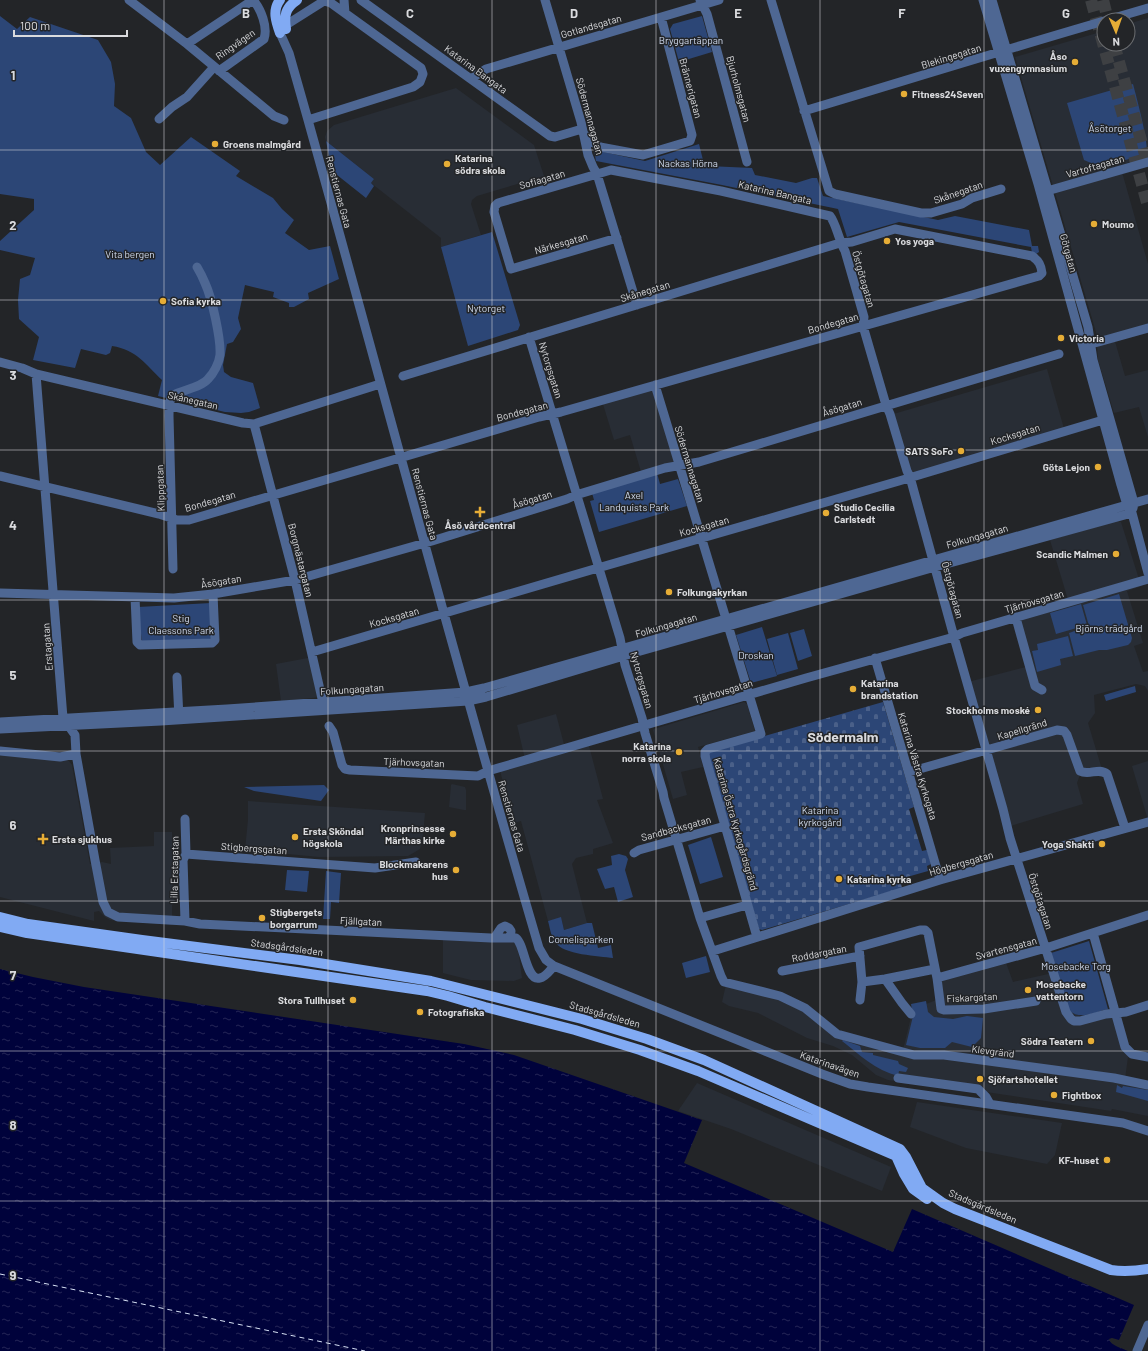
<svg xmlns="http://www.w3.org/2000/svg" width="1148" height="1351" viewBox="0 0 1148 1351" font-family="Barlow,sans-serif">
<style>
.built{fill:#282d35}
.cemetery{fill:url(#cemetery-stones)}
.green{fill:#2c4676}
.water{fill:url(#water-ripples)}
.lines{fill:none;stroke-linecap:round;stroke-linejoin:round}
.ferry{stroke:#d8e2f5;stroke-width:1;stroke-dasharray:5 4;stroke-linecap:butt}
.highway-tunnel{stroke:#3e4043;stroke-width:12;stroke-dasharray:12 6;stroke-linecap:butt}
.minor{stroke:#4e6793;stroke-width:9}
.major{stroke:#81aaf3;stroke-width:10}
.grid{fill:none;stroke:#dadbde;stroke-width:1;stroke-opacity:0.55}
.poi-dot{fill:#e6ad36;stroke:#232528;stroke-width:1.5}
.labels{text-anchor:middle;stroke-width:3;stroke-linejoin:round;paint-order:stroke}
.street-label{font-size:10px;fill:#dadbde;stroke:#232528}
.park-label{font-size:10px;fill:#d0daed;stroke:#232528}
.poi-label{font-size:10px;font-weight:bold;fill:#dadbde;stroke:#232528;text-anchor:start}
.district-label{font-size:14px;font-weight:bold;fill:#dadbde;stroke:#232528}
.grid-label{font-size:13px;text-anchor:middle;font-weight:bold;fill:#dadbde;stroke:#232528;stroke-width:3;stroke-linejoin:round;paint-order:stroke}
</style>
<defs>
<pattern id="cemetery-stones" width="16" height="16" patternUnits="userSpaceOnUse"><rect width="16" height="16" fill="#2c4676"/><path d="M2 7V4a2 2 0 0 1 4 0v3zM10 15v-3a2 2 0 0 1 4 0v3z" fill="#4a6089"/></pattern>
<pattern id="water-ripples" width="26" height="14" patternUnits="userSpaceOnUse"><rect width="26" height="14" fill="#00023b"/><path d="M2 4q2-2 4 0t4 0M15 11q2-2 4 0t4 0" fill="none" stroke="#252657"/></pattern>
</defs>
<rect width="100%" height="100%" fill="#232528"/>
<path class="built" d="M1148,18V157L1120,165L1148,264V328L1114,338L1125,376L1148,370V437L1139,407L1114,413L1098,360L1096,332L1015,57L1104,31V44H1128V24Z
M456,88L534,145L544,176L477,196L472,200L471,204L481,235L441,247V238L371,183L374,179L326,141L325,137L327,131L334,125Z
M1047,369L1065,432L911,477L890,415Z
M655,386L678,464L642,475L630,435L614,440L602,401Z
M1117,521L1121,522L1138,576L1142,586L1127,591L1143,643L1134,646L1143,672L1148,671V691L1145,686L1136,684L1094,695L1095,713L1088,723L1101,766L1081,772L1077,783L1083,804L1007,827L968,682L1030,666L1016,618L1069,603L1050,540Z
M313,657L322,697L281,701L276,664Z
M744,702L747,704L755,731L698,747L703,767L681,772L687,795L673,799L653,730L654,729Z
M556,714L565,748L588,742L603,799L597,800L613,843L593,849V854L576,858L572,864L587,923L564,930L561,918L548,921L521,821L514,823L499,767L525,759L517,725Z
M0,755L69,761L72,765L90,864L102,862L111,864L110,848L154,846V832H172L174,904L172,905V925L110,920L105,917L99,911L94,912V921L0,897Z
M1148,761V820L1132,766Z
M452,784L465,787L466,790V810H464L449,807L451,785Z
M248,801L425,813L423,836L420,849L408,856L319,857L245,850L248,820Z
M443,936L517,941L522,978L514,981L471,980L443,973Z
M1005,960L1013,982L1057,972L1080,1016L1108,1009L1116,1014L1128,1057L1125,1079L1148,1083V1116L1112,1109L1111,1111L986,1092L962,1091L888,1080L876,1075L852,1055L833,1046L807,1038L758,1013L729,1006L722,1002L727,980L781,996L837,1033L903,1050L913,1009L939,999L937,979Z
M697,1083L891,1167L882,1191L731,1129L678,1111Z
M917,1102L1062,1123L1055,1155L1047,1164L966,1148L910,1127Z"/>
<path class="cemetery" d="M883,702L914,807L909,809L922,851L927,850L931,864L927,866L928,871L900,879L902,888L762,930L759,929L708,754L709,752Z"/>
<path class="green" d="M0,16L17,29L30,17L98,40L111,62L115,84L114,106L131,118L146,152L160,165L191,137L240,171L236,176L273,198L282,209L294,220L285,233L309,250L330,246L339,279L308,293L309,299L294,307H289V303L273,297L274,292L245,285L238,318L241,329L233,342L227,344L223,365L224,372L231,377L253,383L260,408L249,412L241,413L225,412L158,396L162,380C145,364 137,350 112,346L110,353L106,355L81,349L75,368L33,360L39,337L19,319L18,300L20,279L30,275L35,258L0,250V241L34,210V199L0,194Z
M702,16L712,52L679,62L670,29L673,24Z
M1133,84C1137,99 1148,140 1147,154L1100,167L1084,160L1067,103Z
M326,141L374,179L371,183L374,186L366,198L332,171Z
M699,144L703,160L708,166L752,168L755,175L796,183L812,178H817L823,196L938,220L955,216L1029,230L1032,246H1038L1039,252L1036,254L1032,253L1031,247L899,222L847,237L838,209L722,185L596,161L594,150L645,161Z
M492,232L520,325L518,330L468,346L441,247Z
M657,473L660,484L678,479L687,506L599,532L590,501L594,500L592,493Z
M1119,594L1132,638L1131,642L1128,645L1107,650H1099L1075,656L1069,633L1089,626L1083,605Z
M211,603L212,636L209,640L142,642L138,607Z
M1081,604L1087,625L1056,634L1050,613Z
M762,627L777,676L751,683L736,635Z
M804,629L812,656L798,661L790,633Z
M788,633L798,669L777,675L767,639Z
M1068,636L1073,656L1060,659L1061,665L1037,672L1032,651L1038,650L1037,644Z
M1135,686L1136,692L1106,701L1104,695Z
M324,785L329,790L321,801L254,791L244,787Z
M711,837L723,877L700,884L688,845Z
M619,854L626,856L628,859L625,870L633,897L618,902L614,887L605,889L597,869L612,865L611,856Z
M287,870L309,871L307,892L285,890Z
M326,871L341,873L339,903L331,902L330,919H323Z
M561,917L564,930L587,923H592L598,948L611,945L613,958C599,956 563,955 555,942C551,937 550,928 548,921Z
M1089,941L1108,1009C1095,1012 1080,1021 1069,1010L1051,953Z
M706,956L710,972L686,978L682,963Z
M926,1001L928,1012L934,1017L953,1019L967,1016L983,1018L981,1038L972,1047L952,1042L945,1048H920L906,1045L913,1016L911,1004Z
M843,1040L860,1046L862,1052L873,1053V1055L898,1061L899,1064L908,1068L906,1072L899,1071L898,1076C875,1070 860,1055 842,1041Z
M1117,1085L1122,1088L1123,1086L1148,1090V1101L1116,1092Z"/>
<path class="water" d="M0,969L33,977L84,987L464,1044L514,1055L702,1120L684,1163L893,1252L912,1209L1134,1305L1119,1340L1112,1338L1109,1339C1111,1346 1122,1348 1128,1351H0Z"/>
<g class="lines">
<path class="ferry" d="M0,1274L365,1351"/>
<path class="highway-tunnel" d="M1091,0L1148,206
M1103,0L1108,20
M1114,44L1148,165"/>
<path class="minor" d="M129,0L187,44L274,116L284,120
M344,0L345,13
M361,0L550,136L555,137L582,129
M545,0L581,122L588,155L593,167L597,174L637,305
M700,0L707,14L747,162
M771,0L829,191L835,194L921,213H931L962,204L972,198L1001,189
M983,0L1038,184L1121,485L1127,505L1132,513L1148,573
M992,0L1088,327L1093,360L1134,503L1133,508
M1107,20L1148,8
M286,25L324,1L331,3L421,68L423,74L420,82L413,87L308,120
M280,33L289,53L308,120C385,396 458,673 539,948L546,960L554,966L822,1074L850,1084L868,1087L1123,1123L1148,1131
M187,44L253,0
M219,71L264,39C268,27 261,9 253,0
M471,79L486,69L719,0
M804,111C904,81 1004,50 1104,21
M159,119L172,107L187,97L214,67
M583,133L590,140L600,147L643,155L690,141L692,135L661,17
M1047,191L1148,162
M617,238L511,269L494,212L495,206L498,203L611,170L721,191L830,216C836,223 839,241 845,251L862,310L864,317L863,326L886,405L890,414L907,471L910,477L954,637L1003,809L1010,838L1066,1012L1071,1019L1074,1021H1080L1106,1014L1126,1012L1148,1005
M529,337L620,638L625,665L642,718L645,733L663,792L664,798L700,918L721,976L724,982L780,996L805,1008L837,1034L914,1055H944L1114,1078L1148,1085
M1084,346L1148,328
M0,362L22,368L36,374L243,423L254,424L380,384
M36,374L63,718L75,735L76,754L95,860L103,902L108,912L118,917L185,921L200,924L491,938H516C525,945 526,982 540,978C546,977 550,970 554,966
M655,385L761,734L708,749L705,752V756L757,937
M254,424L295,580L323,703
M0,476L159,514L177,520H189L539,417L561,412L1039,276L1042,273C1041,265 1039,261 1032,256L895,229L852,242L840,243L403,376
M173,569L169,416C169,411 169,403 171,398C174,391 200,389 208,379C214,373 219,363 220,355C221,339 212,298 205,283C203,278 200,272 197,267
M0,593L174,598L213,594L295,580L432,541L567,499L576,495L665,468L699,462L1059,354
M135,597L137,642L140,645L212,643L215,640L213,594
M1016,618L1035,686L1042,690
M312,652L591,570L899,481L1103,420
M875,658L940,880
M177,677L179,718
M0,722L227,709L466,692L484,688L1148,499
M329,726L333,732L342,765L345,769L350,770L478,776L488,771L806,678L954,637L962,633L1148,579
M0,729L161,721L468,701L486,697L637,652L935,567L1132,513
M0,751L60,757L76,754
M909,772L1057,730L1064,731L1067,735L1080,771C1089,776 1099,767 1107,774L1125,828
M634,853L639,850L725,826
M186,854L375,868L416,862
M700,918L747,905
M185,921L183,860L186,854L185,819
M1093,933L1125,1047L1132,1054L1148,1057
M495,937L501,928L505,926L509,928L511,931L510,938
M713,951L940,880L1148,822
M782,971L860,956
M937,978L1046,948L1148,915
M885,979L902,1003L911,1014
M862,982L885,979L935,969
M860,1000L862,982L859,947L920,930H925L928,933L937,978L941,1009L944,1010L984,1009L1036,1001
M898,1078L978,1089L986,1097L990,1104
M1137,1351L1148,1325"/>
<path class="major" d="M280,0C272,10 276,22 280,33
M286,29C284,16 285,8 297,0
M0,917L28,924L142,940L300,960L431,981L582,1019L647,1039L704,1060L900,1149L906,1157L922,1188L943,1203L955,1209L1111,1270C1125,1272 1135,1271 1148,1269
M0,927L27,933L427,991L448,996L485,1007L575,1030L640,1050L698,1071L896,1156L904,1174L913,1189L927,1199"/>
</g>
<path class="grid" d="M164,0V1351M328,0V1351M492,0V1351M656,0V1351M820,0V1351M984,0V1351M0,150H1148M0,300H1148M0,450H1148M0,600H1148M0,751H1148M0,901H1148M0,1051H1148M0,1201H1148"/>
<g class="poi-dot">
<circle cx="1075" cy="62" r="4"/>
<circle cx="904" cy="94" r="4"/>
<circle cx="215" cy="144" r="4"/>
<circle cx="447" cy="164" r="4"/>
<circle cx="1094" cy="224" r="4"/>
<circle cx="887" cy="241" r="4"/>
<circle cx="163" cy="301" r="4"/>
<circle cx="1061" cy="338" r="4"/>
<circle cx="961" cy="451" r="4"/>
<circle cx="1098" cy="467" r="4"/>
<path d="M478 506h4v4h4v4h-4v4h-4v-4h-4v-4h4z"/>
<circle cx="826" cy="513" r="4"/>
<circle cx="1116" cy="554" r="4"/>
<circle cx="669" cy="592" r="4"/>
<circle cx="853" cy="689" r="4"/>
<circle cx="1038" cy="710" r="4"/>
<circle cx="679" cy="752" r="4"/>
<circle cx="453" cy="834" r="4"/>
<circle cx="295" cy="837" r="4"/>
<path d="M41 833h4v4h4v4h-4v4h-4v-4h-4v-4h4z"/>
<circle cx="1102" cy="844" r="4"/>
<circle cx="456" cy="870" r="4"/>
<circle cx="839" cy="879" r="4"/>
<circle cx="262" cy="918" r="4"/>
<circle cx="1028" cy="990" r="4"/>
<circle cx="353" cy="1000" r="4"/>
<circle cx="420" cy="1012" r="4"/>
<circle cx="1091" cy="1041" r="4"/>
<circle cx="980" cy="1079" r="4"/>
<circle cx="1054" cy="1095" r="4"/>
<circle cx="1107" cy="1160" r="4"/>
</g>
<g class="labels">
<g class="street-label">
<text transform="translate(591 26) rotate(-16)" y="4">Gotlandsgatan</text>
<text transform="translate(235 44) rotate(-35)" y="4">Ringvägen</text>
<text transform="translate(951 56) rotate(-17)" y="4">Blekingegatan</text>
<text transform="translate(476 69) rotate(36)" y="4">Katarina Bangata</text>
<text transform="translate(691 88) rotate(75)" y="4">Brännerigatan</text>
<text transform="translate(739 89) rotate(75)" y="4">Bjurholmsgatan</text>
<text transform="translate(590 116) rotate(75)" y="4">Södermannagatan</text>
<text transform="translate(1095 166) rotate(-16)" y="4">Vartoftagatan</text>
<text transform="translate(542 179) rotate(-16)" y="4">Sofiagatan</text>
<text transform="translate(339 192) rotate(75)" y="4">Renstiernas Gata</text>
<text transform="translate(775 192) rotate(13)" y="4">Katarina Bangata</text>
<text transform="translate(958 192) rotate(-19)" y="4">Skånegatan</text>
<text transform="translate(561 243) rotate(-16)" y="4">Närkesgatan</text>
<text transform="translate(1069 253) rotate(74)" y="4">Götgatan</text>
<text transform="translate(864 279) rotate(74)" y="4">Östgötagatan</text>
<text transform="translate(645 291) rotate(-17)" y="4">Skånegatan</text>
<text transform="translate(833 323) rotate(-16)" y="4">Bondegatan</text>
<text transform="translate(551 370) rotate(73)" y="4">Nytorgsgatan</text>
<text transform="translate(193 400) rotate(13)" y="4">Skånegatan</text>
<text transform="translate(842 407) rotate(-17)" y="4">Åsögatan</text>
<text transform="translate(522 411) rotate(-15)" y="4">Bondegatan</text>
<text transform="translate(1015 434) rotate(-17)" y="4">Kocksgatan</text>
<text transform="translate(690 464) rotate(73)" y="4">Södermannagatan</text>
<text transform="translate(160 488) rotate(-92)" y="4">Klippgatan</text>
<text transform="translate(532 499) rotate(-17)" y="4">Åsögatan</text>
<text transform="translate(210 501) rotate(-16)" y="4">Bondegatan</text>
<text transform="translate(425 504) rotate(75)" y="4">Renstiernas Gata</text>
<text transform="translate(704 526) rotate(-16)" y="4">Kocksgatan</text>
<text transform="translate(977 536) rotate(-16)" y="4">Folkungagatan</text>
<text transform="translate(301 560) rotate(76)" y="4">Borgmästargatan</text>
<text transform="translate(221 581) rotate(-9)" y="4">Åsögatan</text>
<text transform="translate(953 590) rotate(75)" y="4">Östgötagatan</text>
<text transform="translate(1034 601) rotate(-16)" y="4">Tjärhovsgatan</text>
<text transform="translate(394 617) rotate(-16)" y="4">Kocksgatan</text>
<text transform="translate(666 625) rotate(-16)" y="4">Folkungagatan</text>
<text transform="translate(47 647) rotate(-94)" y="4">Erstagatan</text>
<text transform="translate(642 680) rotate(74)" y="4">Nytorgsgatan</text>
<text transform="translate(352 689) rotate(-4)" y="4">Folkungagatan</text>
<text transform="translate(723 691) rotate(-17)" y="4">Tjärhovsgatan</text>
<text transform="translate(1022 729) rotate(-17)" y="4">Kapellgränd</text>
<text transform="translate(414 762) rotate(2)" y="4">Tjärhovsgatan</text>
<text transform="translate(918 766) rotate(73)" y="4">Katarina Västra Kyrkogata</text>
<text transform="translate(512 816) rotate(74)" y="4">Renstiernas Gata</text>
<text transform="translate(736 824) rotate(74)" y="4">Katarina Östra Kyrkogårdsgränd</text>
<text transform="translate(676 828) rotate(-15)" y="4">Sandbacksgatan</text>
<text transform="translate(254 848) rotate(4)" y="4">Stigbergsgatan</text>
<text transform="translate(961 863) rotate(-16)" y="4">Högbergsgatan</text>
<text transform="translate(174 870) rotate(-89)" y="4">Lilla Erstagatan</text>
<text transform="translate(1041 901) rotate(72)" y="4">Östgötagatan</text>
<text transform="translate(361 921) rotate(3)" y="4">Fjällgatan</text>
<text transform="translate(287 947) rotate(8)" y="4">Stadsgårdsleden</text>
<text transform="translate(1006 948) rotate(-15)" y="4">Svartensgatan</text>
<text transform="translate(819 953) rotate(-11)" y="4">Roddargatan</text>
<text transform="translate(972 997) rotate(-3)" y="4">Fiskargatan</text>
<text transform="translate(605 1014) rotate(16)" y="4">Stadsgårdsleden</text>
<text transform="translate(993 1051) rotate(7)" y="4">Klevgränd</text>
<text transform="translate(830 1064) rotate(19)" y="4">Katarinavägen</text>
<text transform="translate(983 1206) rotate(23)" y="4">Stadsgårdsleden</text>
</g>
<g class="park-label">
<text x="691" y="44">Bryggartäppan</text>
<text x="1110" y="132">Åsötorget</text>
<text x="688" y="167">Nackas Hörna</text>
<text x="130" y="258">Vita bergen</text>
<text x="486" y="312">Nytorget</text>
<text x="634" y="499">Axel<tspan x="634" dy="12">Landquists Park</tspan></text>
<text x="181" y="622">Stig<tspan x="181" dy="12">Claessons Park</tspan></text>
<text x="1109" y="632">Björns trädgård</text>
<text x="756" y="659">Droskan</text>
<text x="820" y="814">Katarina<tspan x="820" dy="12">kyrkogård</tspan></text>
<text x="581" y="943">Cornelisparken</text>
<text x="1076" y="970">Mosebacke Torg</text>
</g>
<g class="poi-label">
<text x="1067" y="60" text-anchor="end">Åso<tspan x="1067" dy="12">vuxengymnasium</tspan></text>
<text x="912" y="98">Fitness24Seven</text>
<text x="223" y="148">Groens malmgård</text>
<text x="455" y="162">Katarina<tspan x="455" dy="12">södra skola</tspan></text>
<text x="1102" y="228">Moumo</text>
<text x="895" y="245">Yos yoga</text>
<text x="171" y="305">Sofia kyrka</text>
<text x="1069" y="342">Victoria</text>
<text x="953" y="455" text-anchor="end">SATS SoFo</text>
<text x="1090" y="471" text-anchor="end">Göta Lejon</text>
<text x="834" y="511">Studio Cecilia<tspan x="834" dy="12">Carlstedt</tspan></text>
<text x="480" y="529" text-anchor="middle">Åsö vårdcentral</text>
<text x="1108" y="558" text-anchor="end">Scandic Malmen</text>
<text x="677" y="596">Folkungakyrkan</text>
<text x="861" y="687">Katarina<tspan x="861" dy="12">brandstation</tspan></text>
<text x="1030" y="714" text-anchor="end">Stockholms moské</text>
<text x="671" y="750" text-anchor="end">Katarina<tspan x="671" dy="12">norra skola</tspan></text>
<text x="445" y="832" text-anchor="end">Kronprinsesse<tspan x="445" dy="12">Märthas kirke</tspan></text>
<text x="303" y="835">Ersta Sköndal<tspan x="303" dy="12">högskola</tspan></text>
<text x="52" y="843">Ersta sjukhus</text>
<text x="1094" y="848" text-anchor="end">Yoga Shakti</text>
<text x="448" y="868" text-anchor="end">Blockmakarens<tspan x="448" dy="12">hus</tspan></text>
<text x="847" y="883">Katarina kyrka</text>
<text x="270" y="916">Stigbergets<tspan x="270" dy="12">borgarrum</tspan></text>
<text x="1036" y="988">Mosebacke<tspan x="1036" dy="12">vattentorn</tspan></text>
<text x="345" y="1004" text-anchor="end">Stora Tullhuset</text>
<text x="428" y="1016">Fotografiska</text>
<text x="1083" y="1045" text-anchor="end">Södra Teatern</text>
<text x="988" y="1083">Sjöfartshotellet</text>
<text x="1062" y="1099">Fightbox</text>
<text x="1099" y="1164" text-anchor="end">KF-huset</text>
</g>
<g class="district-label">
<text x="843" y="742">Södermalm</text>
</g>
</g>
<g class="grid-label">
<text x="246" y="18">B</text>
<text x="410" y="18">C</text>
<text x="574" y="18">D</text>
<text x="738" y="18">E</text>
<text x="902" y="18">F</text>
<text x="1066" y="18">G</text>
<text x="13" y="80">1</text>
<text x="13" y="230">2</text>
<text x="13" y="380">3</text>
<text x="13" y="530">4</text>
<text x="13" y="680">5</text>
<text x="13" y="830">6</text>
<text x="13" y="980">7</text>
<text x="13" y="1130">8</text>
<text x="13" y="1280">9</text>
</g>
<g transform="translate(1116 32) rotate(178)"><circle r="19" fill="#232528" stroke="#6c6e71"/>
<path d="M0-3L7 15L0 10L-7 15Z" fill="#e6ad36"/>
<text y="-6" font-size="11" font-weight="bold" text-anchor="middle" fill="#dadbde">N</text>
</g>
<path d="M14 30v6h113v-6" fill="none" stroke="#dadbde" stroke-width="2"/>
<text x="20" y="30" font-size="12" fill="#dadbde" stroke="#232528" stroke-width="3" paint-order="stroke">100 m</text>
</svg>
